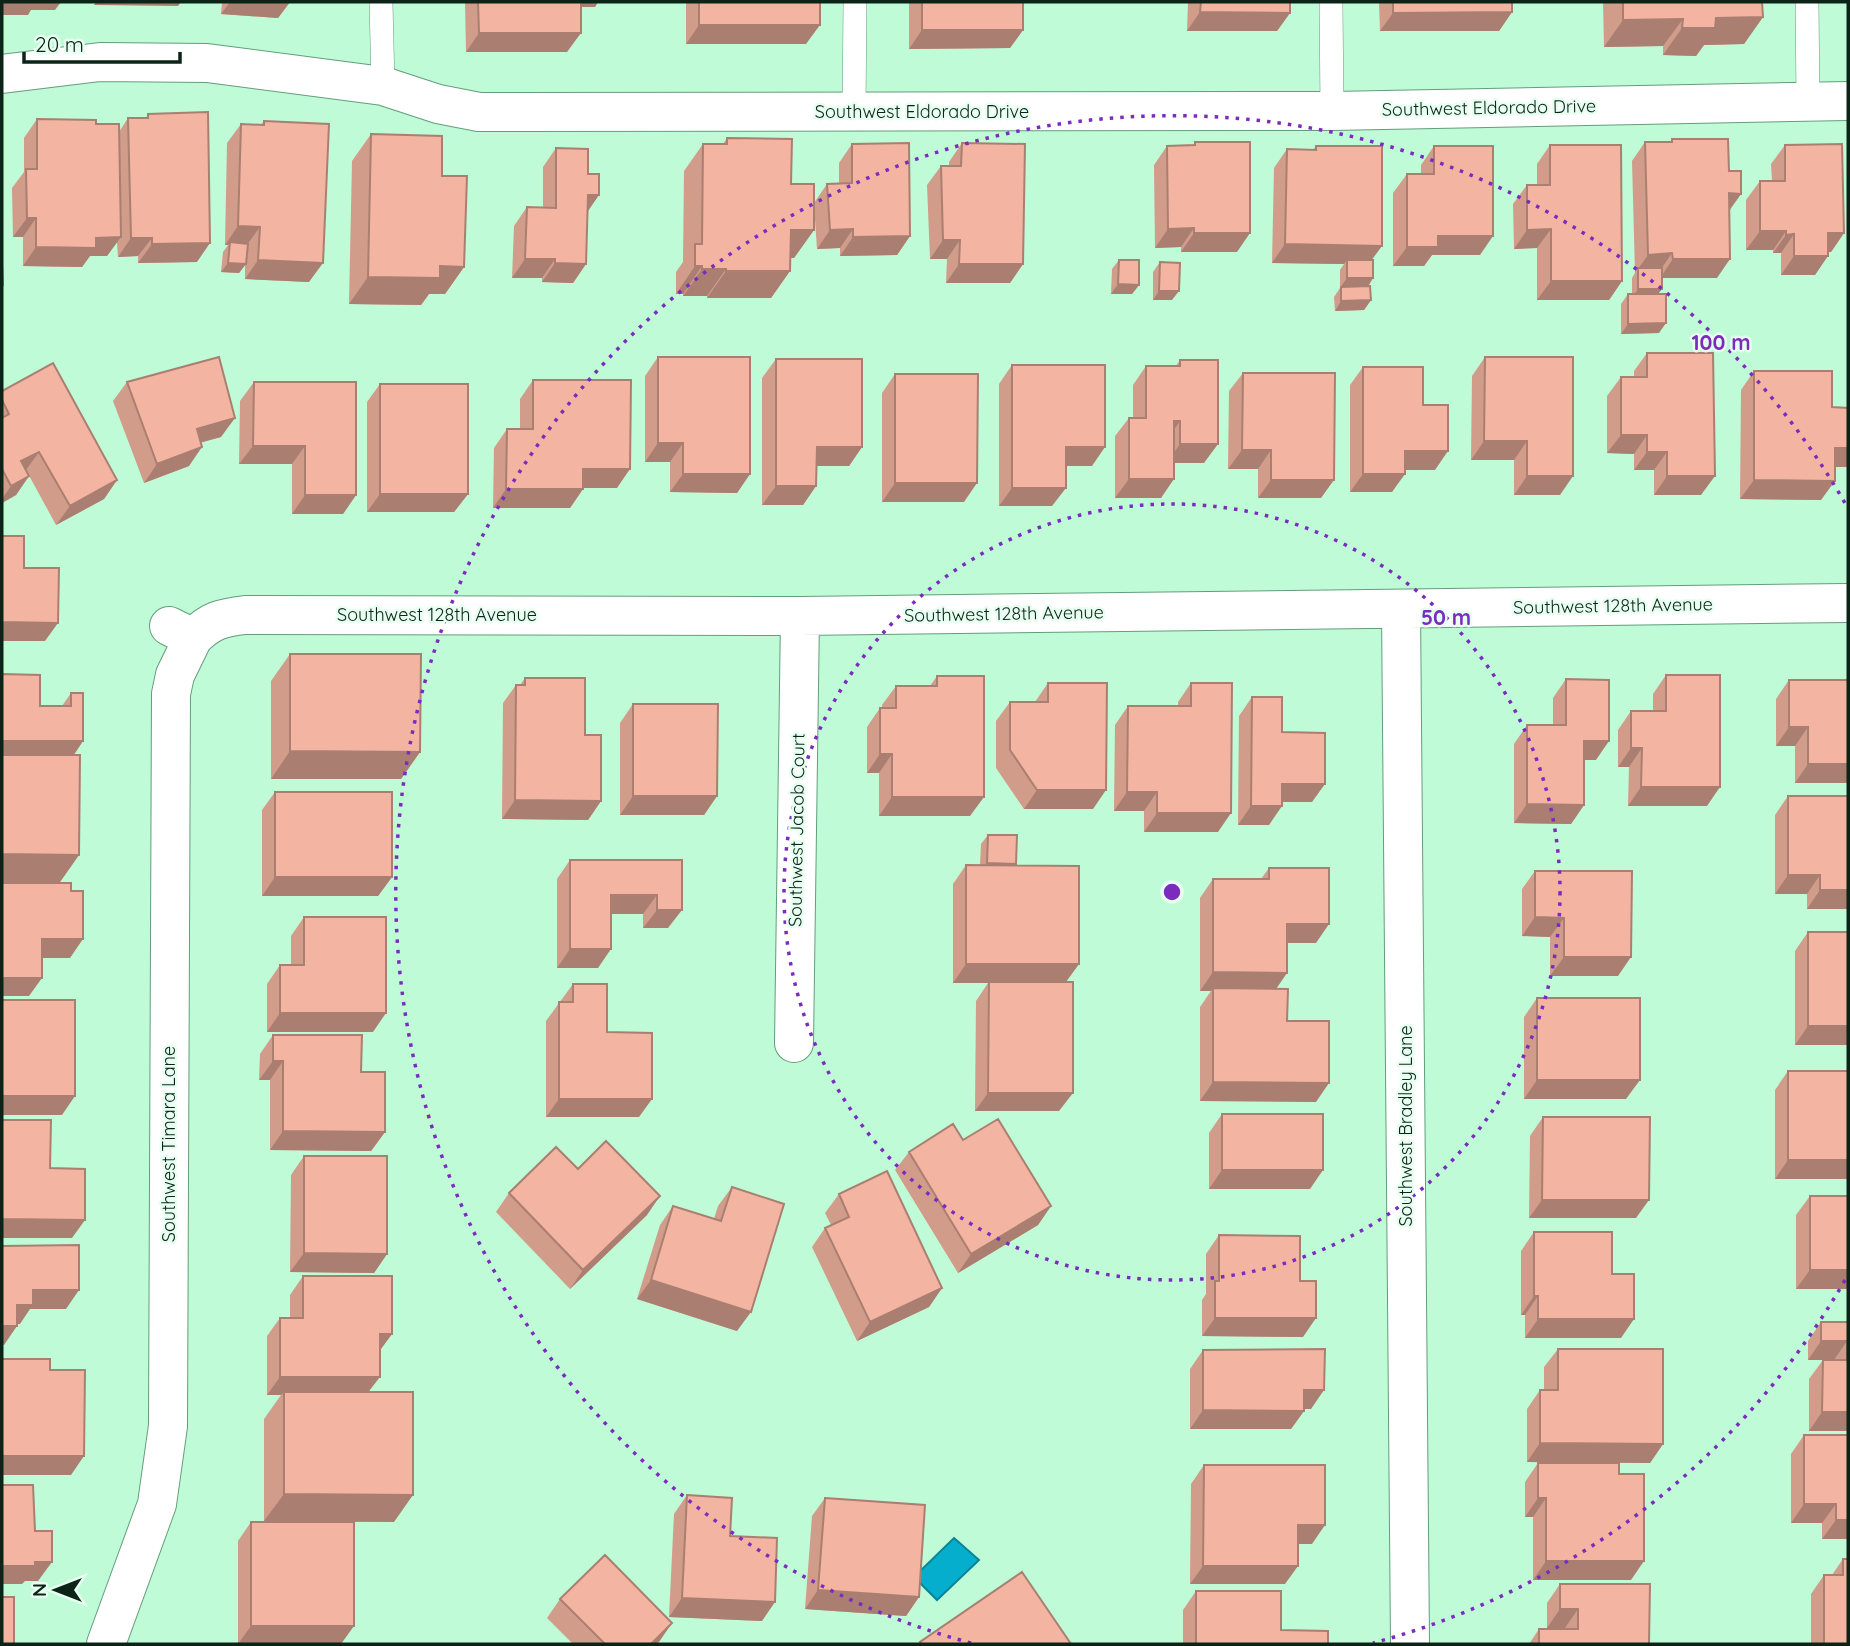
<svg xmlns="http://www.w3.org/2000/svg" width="1850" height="1646" viewBox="0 0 1850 1646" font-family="Quicksand,sans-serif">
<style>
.water{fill:#06aece;stroke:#088597;stroke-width:2}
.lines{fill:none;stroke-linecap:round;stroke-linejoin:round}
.service-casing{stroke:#649d7c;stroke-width:24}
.minor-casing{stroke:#649d7c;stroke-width:40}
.service{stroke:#fff;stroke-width:23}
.minor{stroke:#fff;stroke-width:38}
.wall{fill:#d19c8a}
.shaded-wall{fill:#aa7f71}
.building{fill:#f3b5a1;stroke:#aa7f71;stroke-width:2}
.ring{fill:none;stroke:#7b2cbf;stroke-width:3.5;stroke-dasharray:3.5 7}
.labels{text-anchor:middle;stroke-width:5;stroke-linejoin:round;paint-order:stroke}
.street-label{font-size:18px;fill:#0c2417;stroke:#e7fff0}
.centre{fill:#7b2cbf;stroke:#e7fff0;stroke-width:3.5}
.ring-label{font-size:21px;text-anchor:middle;font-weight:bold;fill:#7b2cbf;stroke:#e7fff0;stroke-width:5;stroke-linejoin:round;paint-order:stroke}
</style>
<rect width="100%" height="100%" fill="#bffbd7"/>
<path class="water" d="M954,1538L979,1560L937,1600L914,1577Z"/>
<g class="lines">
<g class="service-casing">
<path id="service" d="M381,2L383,86
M1331,2L1332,111
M1807,2L1808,101
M854,112L855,2"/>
</g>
<g class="minor-casing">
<path id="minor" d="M2,74L100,62L207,63L383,86L438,104L479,112L1332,111L1848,101
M1401,609L1410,1644
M169,626L193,638C211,620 221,618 245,615L800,616L1848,603
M794,1043L800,616
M106,1644L157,1504L168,1426L171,694L175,675L193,638"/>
</g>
<use href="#service" class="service"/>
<use href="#minor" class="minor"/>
</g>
<path class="wall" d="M222,2H290L278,18L221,14Z
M465,2H598L595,7H581L567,52H466Z
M686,2H820L806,44H686Z
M909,2H1023V30L1010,48L909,49Z
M1188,2H1290V13L1277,31H1187Z
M1379,2H1512V12L1499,31H1380Z
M1603,2H1762L1763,17L1744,44L1704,45L1696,56L1663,55V46L1604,47Z
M148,114L197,262L138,263V256L118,257L117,242L107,256H90L82,267L23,266V237H13L12,188L24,172V138L37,119L96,124L119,132L128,118H146Z
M264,121L309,282L245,279V265L239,273L221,272L223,252L228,245H225L227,143L241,124L261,125Z
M371,134L464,267L445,294H429L421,305L349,304L352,161Z
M727,138L791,184L814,203L827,184L839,183V163L852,144L910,236L897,255L840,256V248L817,249L814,205V230L794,258H790V271L771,298H707V296H683V294H676V272L683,262L684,171L703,144H723Z
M1672,139L1729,171L1741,194L1730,210L1717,278H1662L1658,294L1659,333L1621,334V304L1628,294H1632V278L1635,273L1632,161L1645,142H1670Z
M1195,142L1237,252H1181V247L1155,248L1154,165L1167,146L1193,145Z
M962,143L1023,264L1010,283H946L947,259H930L927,185L941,166H949V162Z
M1550,145L1622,281L1609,300H1537V248L1514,249L1513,204L1527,185H1537V164Z
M1785,145L1844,233L1831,252H1828L1815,275H1781V253H1773V250H1746V200L1760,181H1772L1771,164Z
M1316,146L1372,260L1373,278L1368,286L1371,300L1364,310L1335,311L1334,297L1340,288V270L1344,264L1272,263L1274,168L1287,149L1313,150Z
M1434,146L1480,255H1432L1424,266H1393V193L1407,174H1421V165Z
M556,148L587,212L586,264L573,283L542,282V278H512L514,226L527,207L543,208V167Z
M1119,260L1139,285L1132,294H1111L1112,269Z
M1160,262L1172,300H1153V272Z
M1647,353L1701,495H1654V470H1634V454L1607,453V396L1621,377H1634V371Z
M658,357L750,474L737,493L670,492V462H645V376Z
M1485,357L1560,495H1514V460H1471L1472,376Z
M776,359L862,447L849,466H817L816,486L803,505H762V378Z
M1180,360L1204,463H1174L1161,498H1115V436L1129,418H1133V385L1146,366H1176Z
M1012,365L1092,466H1066L1052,506H999V384Z
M1363,367L1423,405L1435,470H1405L1392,492H1350V385Z
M1754,371L1832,407L1848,408V467H1835L1821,500L1740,499L1741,390Z
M1243,373L1321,498H1258V469H1228L1229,391Z
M895,374L964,502H882V393Z
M533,380L617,488H583V489L570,508H493L494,448L507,429H520V399Z
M127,382L221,437L200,443L189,466L144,483L113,401Z
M254,382L356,495L343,514H292V464H239L240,401Z
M380,384L468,494L454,512H367V402Z
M2,391L117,480L104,499L56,525L26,470L29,476L16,495L2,503Z
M290,654L420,752L401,779H271V681Z
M1666,675L1707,806H1628L1629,767H1618V730L1631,711H1653V694Z
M937,676L970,816H879V773H867V727L880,708H882V705L896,686H930Z
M525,678L585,735L601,801L588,820L502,819L503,703L516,685H520Z
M1566,679L1596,760H1584V805L1571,824L1514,823V744L1527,725H1553V698Z
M1789,680L1848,783H1795V746H1776V699Z
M1048,683L1093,809H1024L996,768V721L1010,702H1035Z
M1191,683L1218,832H1144V811H1114L1115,725L1128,706H1178V702Z
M71,693L83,741L74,755L79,855L60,882L40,706H62Z
M1252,697L1282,732L1312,802H1282L1269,825H1238L1239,716Z
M633,704L717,796L704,815H620V723Z
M275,792L392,877L378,896H262V810Z
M1788,796L1848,909H1807V894H1775V815Z
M988,835L1016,864L1015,865L1079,964L1066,982L1059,1111H975L976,1001L988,983H953V884L966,865H980L981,844Z
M570,860H682L668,928H643V914H611L598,968H557V879Z
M1269,868L1316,943H1287L1276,988L1316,1102L1200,1101V1007L1211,991H1200V898L1213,879H1261Z
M1535,871L1618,976H1550V937L1522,936V889Z
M304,917L373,1032H267V984L280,965H291V936Z
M1808,932L1848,1045H1795V951Z
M573,984L607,1032L639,1117H546V1021Z
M1537,998L1626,1099H1524V1017Z
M273,1035L361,1072L385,1132L371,1151L270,1150V1080H259L260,1054Z
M1788,1071L1848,1179H1775V1090Z
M1222,1114L1310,1189H1209V1133Z
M1543,1117L1636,1218H1529L1530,1136Z
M963,1140L1051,1206L1038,1225L958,1273L895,1170L909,1152Z
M304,1156L387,1254L374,1273L290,1272L291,1175Z
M578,1169L647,1215L570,1289L496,1212L509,1193Z
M732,1187L737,1331L637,1299L660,1225L673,1206L714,1219L718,1206Z
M839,1194L942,1288L929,1307L857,1341L812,1247L825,1228L831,1225L825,1213Z
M1810,1196L1848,1289H1796V1215Z
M1534,1232L1612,1274L1621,1338H1525V1315H1521V1251Z
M1219,1235L1300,1281L1303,1337L1202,1336V1300L1206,1294V1254Z
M303,1276L392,1334L380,1350L369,1392L394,1522L264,1521V1419L281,1395H267V1336L280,1318H290V1295Z
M1821,1322H1848V1431H1809V1379L1823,1360H1834H1808V1341Z
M1558,1349L1663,1444L1650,1463L1527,1462V1409L1540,1390H1544V1367Z
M1203,1350L1311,1409H1304V1411L1291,1429H1190V1369Z
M1804,1435H1848V1539H1822V1523H1791V1454Z
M1538,1463L1619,1474L1631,1580H1533V1517H1525V1482Z
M1204,1465L1312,1544H1298L1285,1584H1190L1191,1484Z
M687,1495L730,1536L762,1621L669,1617L674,1514Z
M825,1498L919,1597L906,1616L805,1609L812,1516Z
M251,1522L341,1644H238V1541Z
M1843,1559L1848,1644H1811V1594L1824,1575H1832Z
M1560,1584L1649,1644H1529L1539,1629H1565V1628H1547V1603Z
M1196,1591L1281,1630L1328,1644H1183V1610Z
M560,1599L672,1623L656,1644H573L547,1618Z"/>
<path class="shaded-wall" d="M2,2H61L55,10H31L28,15H2Z
M96,2H181L178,6L94,5Z
M230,2H290L278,18L221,14Z
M576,2H598L595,7H573Z
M1200,12L1290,13L1277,31H1187Z
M1512,12L1499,31H1380L1393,13Z
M1763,17L1744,44L1704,45L1696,56L1663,55L1682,28L1716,18Z
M1683,19L1663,46L1604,47L1623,20Z
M699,25H820L806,44H686Z
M922,30H1023L1010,48L909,49Z
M479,33H581L567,52H466Z
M1729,193L1741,194L1727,213Z
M588,195H599L586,214Z
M27,218H36L23,237H13Z
M238,226L260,227L246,246L230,242L228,245H225Z
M1194,228L1181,247L1155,248L1168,229Z
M853,229L840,248L817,249L830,230Z
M1551,229L1537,248L1514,249L1527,230Z
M791,230H814L794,258H772Z
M1760,231H1786L1773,250H1746Z
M1194,233H1250L1237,252H1181Z
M1828,233H1844L1831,252H1815Z
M1794,234L1781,253H1773L1786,235Z
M910,236L897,255L840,256L853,237Z
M1438,236H1493L1480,255H1432L1424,266H1393L1407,247Z
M121,237L107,256H90L82,267L23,266L36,247L96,238Z
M131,238H152L138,256L118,257Z
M943,240H960L947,259H930Z
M210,243L197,262L138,263L152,244Z
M1285,244L1382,246L1368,265L1347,260L1344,264L1272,263Z
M1672,253L1659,272L1638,269L1648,255Z
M1794,256H1828L1815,275H1781Z
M525,259H555L542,278H512Z
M1673,259H1730L1717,278H1660Z
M258,260L323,263L309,282L245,279Z
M228,263L246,264L239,273L221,272Z
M555,263L586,264L573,283L542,282Z
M959,264H1023L1010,283H946Z
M440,266L464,267L445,294H429L421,305L349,304L368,277Z
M695,266H702L683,294H676Z
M702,269H726L707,296H683Z
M726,271H790L771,298H707Z
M1347,278H1373L1367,288H1340Z
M1551,281H1622L1609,300H1537Z
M1118,284L1139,285L1132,294H1111Z
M1638,289H1662L1655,298H1632Z
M1159,291H1179L1172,300H1153Z
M1371,300L1364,310L1335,311L1341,301Z
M1666,323L1659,333L1621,334L1628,324Z
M235,418L221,437L183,447L197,429Z
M1174,421H1180L1167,440Z
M1621,435H1647L1634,454L1607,453Z
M1484,441H1527L1514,460H1471Z
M658,443H683L670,462H645Z
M1180,444H1218L1204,463H1167Z
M253,446H305L292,464H239Z
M202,447L189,466L144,483L157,464Z
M817,447H862L849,466H804Z
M1066,447H1105L1092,466H1052Z
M1835,448H1848V467H1821Z
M1242,450H1271L1258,469H1228Z
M1405,451H1448L1435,470H1392Z
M39,452L26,470L21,461Z
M1647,452H1667L1654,470H1634Z
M583,469H630L617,488H570Z
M683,474H750L737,493L670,492Z
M1363,474H1405L1392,492H1350Z
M29,476L16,495L2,503V499L11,486Z
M1527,476H1573L1560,495H1514Z
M1667,476H1715L1701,495H1654Z
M1129,479H1174L1161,498H1115Z
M117,480L104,499L56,525L70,506Z
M1271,480H1334L1321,498H1258Z
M1754,480L1835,481L1821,500L1740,499Z
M895,483H977L964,502H882Z
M776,486H816L803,505H762Z
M1012,488H1066L1052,506H999Z
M506,489H583L570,508H493Z
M380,494H468L454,512H367Z
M305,495H356L343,514H292Z
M2,622L58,623L45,641H2Z
M1789,727H1808L1795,746H1776Z
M2,741H83L70,760H2Z
M1584,741H1609L1596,760H1571Z
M1631,748H1642L1629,767H1618Z
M290,751L420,752L401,779H271Z
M880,754H892L879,773H867Z
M1808,764H1848V783H1795Z
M1282,784H1325L1312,802H1269Z
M1641,787H1720L1707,806H1628Z
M1037,790H1106L1093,809H1024Z
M1127,792H1157L1144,811H1114Z
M633,796H717L704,815H620Z
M892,797H984L970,816H879Z
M515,800L601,801L588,820L502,819Z
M1527,804L1584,805L1571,824L1514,823Z
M1251,806H1282L1269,825H1238Z
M1157,813H1231L1218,832H1144Z
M2,854L79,855L60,882H2Z
M987,863L1016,864L1009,874L980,872Z
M1788,875H1820L1807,894H1775Z
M275,877H392L378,896H262Z
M1820,890H1848V909H1807Z
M611,895H657L643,914H598Z
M657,910H682L668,928H643Z
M1535,917L1564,918L1550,937L1522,936Z
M1287,924H1329L1316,943H1274Z
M42,939H83L70,958H29Z
M570,949H611L598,968H557Z
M1564,957H1631L1618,976H1550Z
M966,964H1079L1065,983H953Z
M1213,972L1287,973L1274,992L1213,988L1211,991H1200Z
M2,978H42L29,996H2Z
M280,1013H386L373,1032H267Z
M1808,1026H1848V1045H1795Z
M273,1061H283L270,1080H259Z
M1537,1080H1640L1626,1099H1524Z
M1213,1082L1329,1083L1316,1102L1200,1101Z
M988,1093H1073L1059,1111H975Z
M2,1096H75L62,1115H2Z
M559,1099H652L639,1117H546Z
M283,1131L385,1132L371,1151L270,1150Z
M1788,1160H1848V1179H1775Z
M1222,1170H1323L1310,1189H1209Z
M660,1196L647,1215L570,1289L583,1270Z
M1542,1200H1649L1636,1218H1529Z
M1051,1206L1038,1225L958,1273L971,1254Z
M2,1219L85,1220L72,1238H2Z
M304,1253L387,1254L374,1273L290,1272Z
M1810,1270H1848V1289H1796Z
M651,1280L751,1312L737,1331L637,1299Z
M942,1288L929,1307L857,1341L870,1322Z
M33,1290H79L66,1309H30L20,1324H4L17,1305Z
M1534,1296H1538L1525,1315H1521Z
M1215,1318H1316L1303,1337L1202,1336Z
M1538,1319H1634L1621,1338H1525Z
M2,1326H17L4,1345H2Z
M380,1334H392L378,1353Z
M1821,1341H1847L1834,1360H1808Z
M280,1377H380L366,1395L284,1392L281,1395H267Z
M1304,1390H1324L1311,1409H1291Z
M1203,1410L1304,1411L1291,1429H1190Z
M1822,1412H1848V1431H1809Z
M1540,1443L1663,1444L1650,1463L1527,1462Z
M2,1456H84L71,1475H2Z
M284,1494L413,1495L394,1522L264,1521Z
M1538,1498H1546L1533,1517H1525Z
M1804,1504H1836L1822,1523H1791Z
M1836,1520H1848V1539H1822Z
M1298,1525H1325L1312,1544H1285Z
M1546,1561H1644L1631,1580H1533Z
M35,1562H52L38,1581H25L22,1584H2V1566Z
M1203,1566H1298L1285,1584H1190Z
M818,1590L919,1597L906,1616L805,1609Z
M682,1598L775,1602L762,1621L669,1617Z
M1560,1609H1578L1565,1628H1547Z
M672,1623L659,1642L656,1644H651Z
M251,1626H354L341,1644H238Z"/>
<path class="building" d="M478,2H581V33H479Z
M699,2H820V25H699Z
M922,2H1023V30H922Z
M1201,2H1290V13L1200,12Z
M1393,2H1512V12L1393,13Z
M1623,2H1762L1763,17L1716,18L1715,28H1682L1683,19L1623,20Z
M208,112L210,243L152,244V238H131L128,118H148V114Z
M37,119L96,120V124H119L121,237L96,238V248L36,247V218H27L26,169H37Z
M264,121L329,124L323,263L258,260L260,227L238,226L241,124L264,125Z
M371,134L442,136V176H467L464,267L440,266V278L368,277Z
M727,138L792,139L791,184H814V230H791L790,271H726V269H702V266H695V244H702L703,144H727Z
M1672,139H1728L1729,171H1741V194L1729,193L1730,259H1673L1672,253L1648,255L1645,142H1672Z
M1195,142H1250V233H1194V228L1168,229L1167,146L1195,145Z
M909,143L910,236L853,237V229L830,230L827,184L852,183V144Z
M962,143L1025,144L1023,264H959L960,240H943L941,166H961Z
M1842,144L1844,233H1828V256H1794V234L1786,235V231H1760V181H1785V145Z
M1550,145H1621L1622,281H1551V229L1527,230V185H1550Z
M1316,146H1382V246L1285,244L1287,149L1316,150Z
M1434,146H1493V236H1438V247H1407V174H1434Z
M556,148L588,149V174H599V195H588L586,264L555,263V259H525L527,207L556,208Z
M230,242L248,244L246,264L228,263Z
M1119,260H1139V285L1118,284Z
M1347,260H1373V278H1347Z
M1160,262L1180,263L1179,291H1159Z
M2,264L3,285H2Z
M1638,268H1662V289H1638Z
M1370,286L1371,300L1341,301V287Z
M1628,294H1666V323L1628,324Z
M1647,353H1713L1715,476H1667V452H1647V435H1621V377H1647Z
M219,357L235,418L197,429L202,447L157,464L127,382Z
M658,357H750V474H683V443H658Z
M1485,357H1573V476H1527V441H1484Z
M776,359H862V447H817L816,486H776Z
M1180,360H1218V444H1180V421H1174V479H1129V418H1146V366H1180Z
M53,363L117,480L70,506L39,452L21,461L29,476L11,486L2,469V418L9,414L2,400V391Z
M1012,365H1105V447H1066V488H1012Z
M1363,367H1423V405H1448V451H1405V474H1363Z
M1754,371H1832V407L1848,408V448H1835V481L1754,480Z
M1243,373H1335L1334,480H1271V450H1242Z
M895,374H978L977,483H895Z
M533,380H631L630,469H583V489H506L507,429H533Z
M254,382H356V495H305V446H253Z
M380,384H468V494H380Z
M2,536H24V568H59L58,623L2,622Z
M290,654H421L420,752L290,751Z
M2,674L40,675V706H71V693H83V741H2Z
M1666,675H1720V787H1641L1642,748H1631V711H1666Z
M937,676H984V797H892V754H880V708H896V686H937Z
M525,678H585V735H601V801L515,800L516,685H525Z
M1566,679L1609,680V741H1584V805L1527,804V725H1566Z
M1789,680H1848V764H1808V727H1789Z
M1048,683H1107L1106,790H1037L1010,750V702H1048Z
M1191,683H1232L1231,813H1157V792H1127L1128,706H1191Z
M1252,697H1282V732L1325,733V784H1282V806H1251Z
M633,704H718L717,796H633Z
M2,755H80L79,855L2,854Z
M275,792H392V877H275Z
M1788,796H1848V890H1820V875H1788Z
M988,835H1017L1016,864L987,863Z
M570,860H682V910H657V895H611V949H570Z
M966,865L1079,866V964H966Z
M1269,868H1329V924H1287V973L1213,972V879H1269Z
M1535,871H1632L1631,957H1564V918L1535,917Z
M2,883H71V891H83V939H42V978H2Z
M304,917H386V1013H280V965H304Z
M1808,932H1848V1026H1808Z
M989,982H1073V1093H988Z
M573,984H607V1032L652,1033V1099H559V1002H573Z
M1213,988L1288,989L1287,1021H1329V1083L1213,1082Z
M1537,998H1640V1080H1537Z
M2,1000H75V1096H2Z
M273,1035H362L361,1072H385V1132L283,1131V1061H273Z
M1788,1071H1848V1160H1788Z
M1222,1114H1323V1170H1222Z
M1543,1117H1650L1649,1200H1542Z
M998,1119L1051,1206L971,1254L909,1152L953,1124L963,1140Z
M2,1120H51L50,1168L85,1169V1220L2,1219Z
M606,1141L660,1196L583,1270L509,1193L556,1147L578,1169Z
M304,1156H387V1254L304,1253Z
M887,1171L942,1288L870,1322L825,1228L849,1217L839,1194Z
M732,1187L784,1204L751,1312L651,1280L673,1206L721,1221Z
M1810,1196H1848V1270H1810Z
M1534,1232H1612V1274H1634V1319H1538V1296H1534Z
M1219,1235L1300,1236V1281H1316V1318H1215V1281H1219Z
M79,1245V1290H33V1305H17V1326H2V1246Z
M303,1276H392V1334H380V1377H280V1318H303Z
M1821,1322H1848V1412H1822L1823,1360H1847V1341H1821Z
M1325,1349L1324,1390H1304V1411L1203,1410V1350Z
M1558,1349H1663V1444L1540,1443V1390H1558Z
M2,1359H50V1370H85L84,1456H2Z
M284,1392H413V1495L284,1494Z
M1804,1435H1848V1520H1836V1504H1804Z
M1538,1463H1619V1474H1644V1561H1546V1498H1538Z
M1204,1465H1325V1525H1298V1566H1203Z
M2,1485H33L35,1531H52V1562H35V1566H2Z
M687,1495L732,1498L730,1536L777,1538L775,1602L682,1598Z
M825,1498L925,1505L919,1597L818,1590Z
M251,1522H354V1626H251Z
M605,1555L672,1623L651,1644H605L560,1599Z
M1843,1559H1848V1644H1824V1575H1843Z
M1022,1572L1071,1644H922L920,1642Z
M1560,1584H1650L1649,1644H1539V1629H1578V1609H1560Z
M1196,1591H1281V1630L1328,1631V1644H1196Z
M2,1597H14V1644H2Z
M239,1643L325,1644H239Z"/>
<g class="ring">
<circle cx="1172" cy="892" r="388"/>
<path d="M1845 1280A777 777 0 0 1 1373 1643M971 1643A777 777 0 1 1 1845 503"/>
</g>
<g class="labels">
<g class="street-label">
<text transform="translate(1489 108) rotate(-1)" y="6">Southwest Eldorado Drive</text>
<text x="922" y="118">Southwest Eldorado Drive</text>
<text transform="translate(1613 606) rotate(-1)" y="6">Southwest 128th Avenue</text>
<text transform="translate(1004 614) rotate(-1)" y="6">Southwest 128th Avenue</text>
<text x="437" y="621">Southwest 128th Avenue</text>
<text transform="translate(797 830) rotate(-89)" y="6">Southwest Jacob Court</text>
<text transform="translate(1406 1126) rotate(-90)" y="6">Southwest Bradley Lane</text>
<text transform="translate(169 1144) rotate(-90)" y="6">Southwest Timara Lane</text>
</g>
</g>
<circle cx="1172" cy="892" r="10" class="centre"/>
<g class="ring-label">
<text x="1721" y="350">100 m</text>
<text x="1446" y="625">50 m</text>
</g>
<rect width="1850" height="1646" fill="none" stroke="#0c2417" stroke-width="7"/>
<g transform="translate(56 1590) rotate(270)" stroke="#e7fff0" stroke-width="5" paint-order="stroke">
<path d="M0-5L12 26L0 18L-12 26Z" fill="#0c2417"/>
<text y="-10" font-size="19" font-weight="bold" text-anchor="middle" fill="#0c2417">N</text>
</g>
<path d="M24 52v10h156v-10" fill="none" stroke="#0c2417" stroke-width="3.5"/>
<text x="35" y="52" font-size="21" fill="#0c2417" stroke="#e7fff0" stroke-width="5" paint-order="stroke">20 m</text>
</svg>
